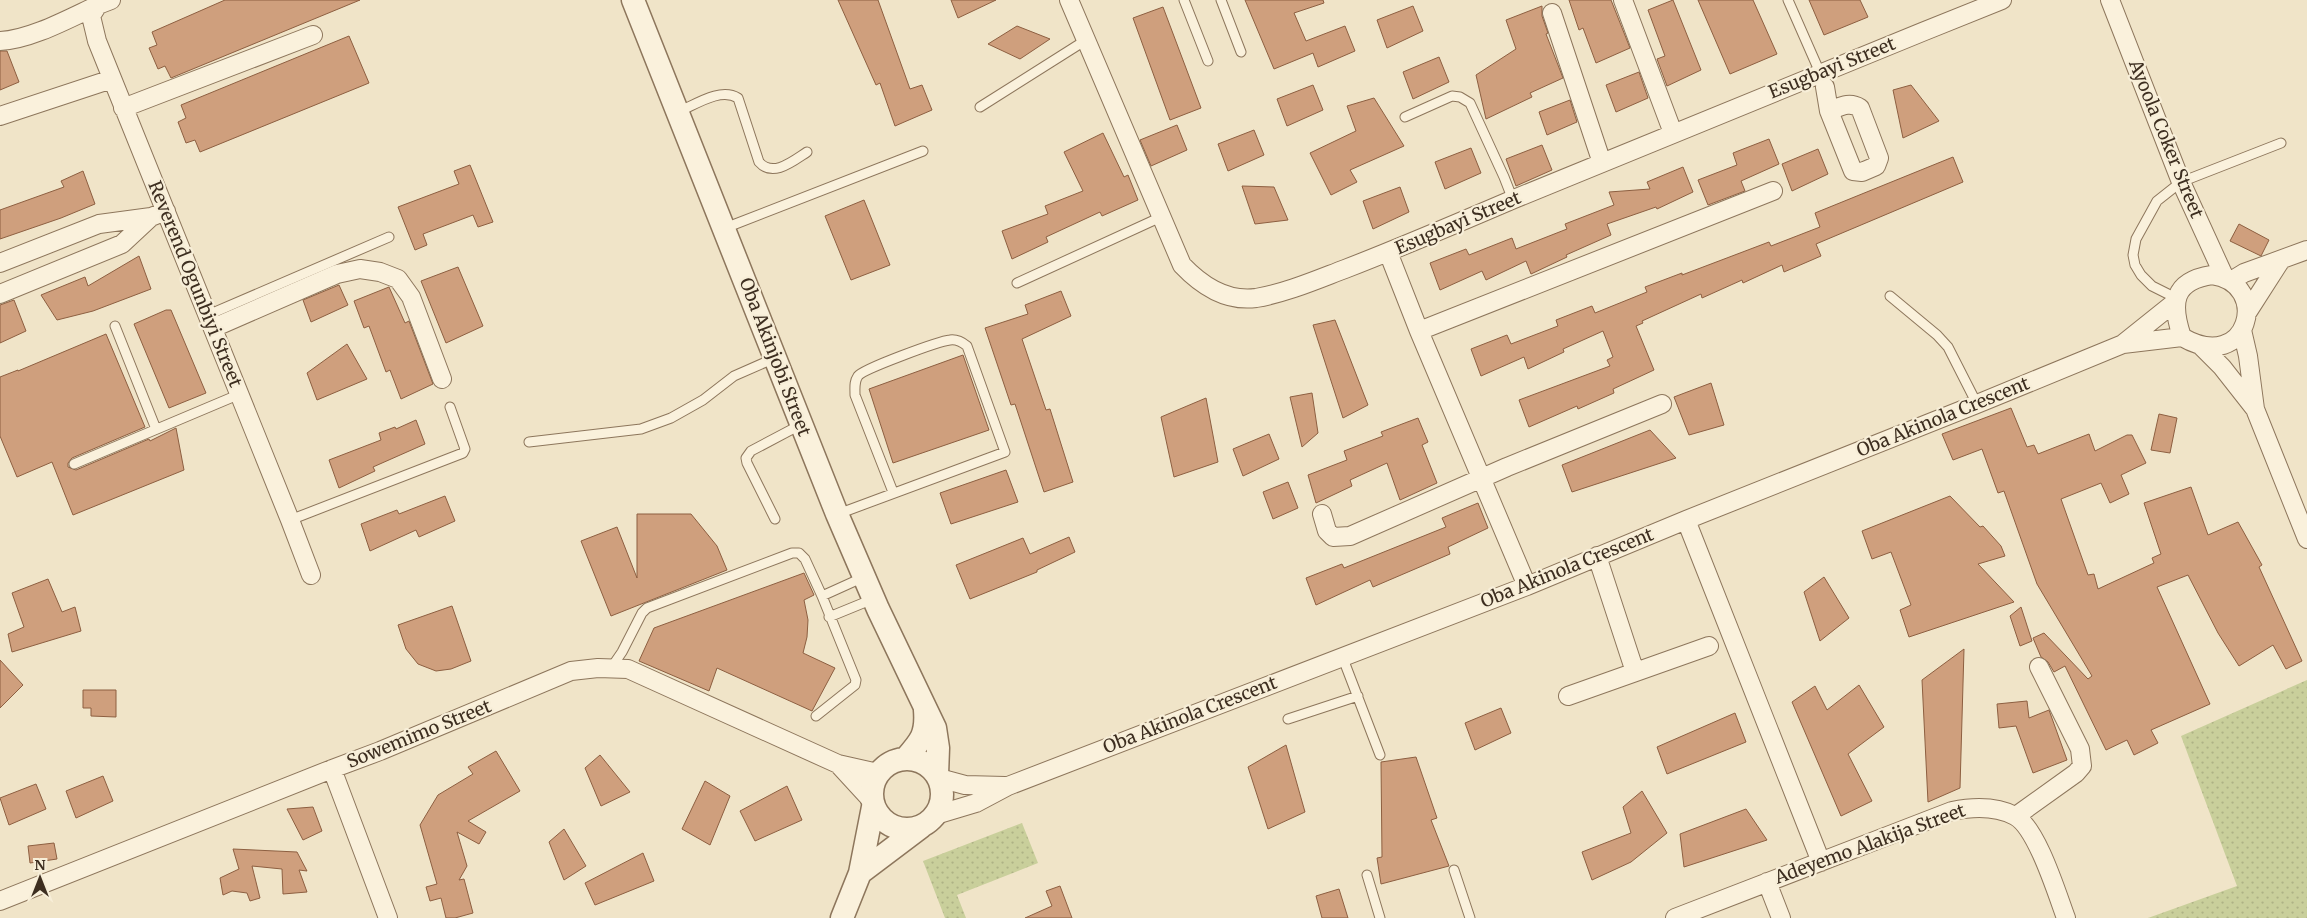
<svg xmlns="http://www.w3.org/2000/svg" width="2307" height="918" viewBox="0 0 2307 918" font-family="Merriweather,serif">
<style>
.grass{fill:url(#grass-dots)}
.building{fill:#cf9f7d;stroke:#8d5f41}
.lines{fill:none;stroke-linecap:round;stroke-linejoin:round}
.service-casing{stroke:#8d765c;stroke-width:11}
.minor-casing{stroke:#8d765c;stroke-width:20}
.tertiary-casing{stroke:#8d765c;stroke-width:25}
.service{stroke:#faf1dc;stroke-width:9}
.minor{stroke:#faf1dc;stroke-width:18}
.tertiary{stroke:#faf1dc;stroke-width:22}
.labels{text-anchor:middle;stroke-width:4.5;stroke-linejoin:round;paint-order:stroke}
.street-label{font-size:18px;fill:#3d2e20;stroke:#f7eed8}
</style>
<defs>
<pattern id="grass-dots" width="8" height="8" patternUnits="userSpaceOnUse" patternTransform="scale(1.25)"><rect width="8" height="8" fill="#c9cf9b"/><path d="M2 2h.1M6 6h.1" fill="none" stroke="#aeb285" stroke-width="1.8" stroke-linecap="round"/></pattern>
</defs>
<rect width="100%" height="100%" fill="#f0e4c8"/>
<path class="grass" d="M2307,680V918H2148L2237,886L2181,736Z
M1022,823L1038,863L957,895L966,918H945L923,861Z"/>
<path class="building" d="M225,0H360L171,78L165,66L158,69L149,48L157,45L152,32Z
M838,0H878L910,89L922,85L932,110L895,126L880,83L876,85Z
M951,0H996L958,18Z
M1245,0H1323L1324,3L1294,13L1306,41L1345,26L1355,51L1318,67L1313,53L1274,69Z
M1569,0H1611L1630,48L1596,63L1583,28L1579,30Z
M1673,0L1701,70L1667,86L1657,59L1665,56L1648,10Z
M1698,0H1753L1777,54L1730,74Z
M1809,0H1860L1868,17L1824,35Z
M1413,6L1423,31L1387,48L1377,20Z
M1542,6V16L1548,33L1546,34L1563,78L1530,93L1532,97L1486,119L1476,75L1516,49L1506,20Z
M1163,7L1201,108L1170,120L1133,18Z
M1017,26L1050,39L1020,59L988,44Z
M349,36L369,83L200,152L195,140L186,143L178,122L186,118L181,105Z
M0,51H7L19,82L0,90Z
M1439,57L1449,82L1413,99L1403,72Z
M1639,72L1648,98L1616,112L1606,85Z
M1313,85L1323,110L1287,126L1277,99Z
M1911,85L1939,121L1903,138L1893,90Z
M1374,98L1404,146L1350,170L1357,182L1331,195L1310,153L1356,131L1347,106Z
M1570,100L1577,122L1547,135L1539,112Z
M1177,125L1187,150L1151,166L1140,140Z
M1254,130L1264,155L1228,171L1218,144Z
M1103,133L1124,177L1128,175L1138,200L1102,216L1100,212L1046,237L1048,242L1012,259L1002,231L1048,214L1045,206L1083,191L1064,152Z
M1769,139L1779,164L1741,181L1745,191L1708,205L1698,180L1737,165L1733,153Z
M1542,145L1552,170L1516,186L1506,159Z
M1471,148L1481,173L1445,189L1435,162Z
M1818,149L1828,174L1792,191L1782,164Z
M1953,157L1963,182L1816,244L1821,256L1784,272L1782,265L1743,283L1742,280L1702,298L1701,294L1642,321L1643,323L1636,326L1654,370L1613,389L1614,393L1578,409L1577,406L1529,427L1519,400L1610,366L1607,360L1613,357L1603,331L1563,349L1564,352L1528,369L1524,357L1481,376L1471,349L1507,335L1511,344L1558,326L1556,320L1592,306L1595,313L1647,292L1645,287L1682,273V275L1769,242L1771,246L1820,227L1815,213Z
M470,165L493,222L478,227L473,215L423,234L427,245L415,250L398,207L459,184L454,171Z
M1683,167L1693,192L1657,209L1656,207L1607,224L1611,235L1566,255L1567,257L1531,274L1526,261L1486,280L1482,271L1440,290L1430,263L1466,249L1469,255L1512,238L1516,249L1567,229L1565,224L1614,205L1609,192L1650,189L1647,182Z
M83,171L95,204L61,218L0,239V210L64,187L61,181Z
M1242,186L1274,187L1288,220L1255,224Z
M1400,187L1409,212L1373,229L1363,201Z
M864,200L890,265L851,280L825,216Z
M2239,224L2269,240L2261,256L2230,241Z
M139,256L151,289L93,311L57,320L41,295L85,277L88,286Z
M458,267L483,326L446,343L421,281Z
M339,285L348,305L311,322L303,300Z
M389,287L405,323L409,321L433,384L401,399L390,370L386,372L369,326L364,328L354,301Z
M1061,291L1071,316L1022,339L1046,410L1050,409L1073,482L1044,492L1015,404L1011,405L985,328L1028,314L1025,305Z
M14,300L26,331L0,343V305Z
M166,310H171L206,393L169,408L134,324Z
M1335,320L1368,405L1343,418L1313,325Z
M106,334L145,427L72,458L68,463V467L76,470L149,439L150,441L176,428L184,470L73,515L52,462L17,477L0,436V377L18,370V371Z
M347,344L367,379L317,400L307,373Z
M963,355L989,430L893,463L869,389Z
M1711,383L1724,425L1689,435L1674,397Z
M1312,393L1318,433L1302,447L1290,397Z
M1206,398L1218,462L1174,477L1161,417Z
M2011,408L2027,447L2034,445L2038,454L2089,434L2095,451L2127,435H2132L2146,463L2121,475L2129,494L2110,503L2101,483L2061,499L2088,575L2094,574L2098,589L2154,563L2152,558L2161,554L2144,503L2191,487L2208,535L2238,522L2262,565L2259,567L2302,661L2286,669L2273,645L2239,666L2218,633L2188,575L2157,587L2210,704L2151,730L2158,743L2134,755L2127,740L2106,750L2065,666L2054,672L2048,662L2041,657L2033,638L2044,633L2088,679L2092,676L2037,584L2004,491L1998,493L1982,449L1953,460L1942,434Z
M2159,414L2177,418L2170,453L2151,450Z
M1418,418L1428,442L1422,445L1437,483L1400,500L1387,463L1350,480L1352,486L1316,503L1308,475L1347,460L1344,451L1383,436L1381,432Z
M416,420L425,444L373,467L375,471L339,488L329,460L381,440L379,433L395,427L396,429Z
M1650,430L1676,458L1572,492L1562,465Z
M1269,434L1279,459L1243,476L1233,449Z
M1006,470L1018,502L951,524L940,493Z
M1288,482L1298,508L1273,519L1263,492Z
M445,496L455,521L419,537L416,530L370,551L361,524L397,510L399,514Z
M1950,496L1980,527L1983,526L2001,546L2005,556L1978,564L2014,602L1909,637L1900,610L1911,605L1891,552L1872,559L1862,531Z
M1478,503L1488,528L1448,547L1450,554L1373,587L1370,580L1316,605L1306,578L1342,564L1344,568L1446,527L1442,518Z
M637,514H691L717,546L727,570L611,616L581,541L617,527L637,578Z
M1069,537L1075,552L1037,570V572L970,599L956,565L1023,538L1030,554Z
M804,573L814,595L804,600L808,620L807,637L803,653L835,668L812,711L717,668L709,691L639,661L654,628Z
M1824,577L1849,618L1820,641L1804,592Z
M48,579L62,612L75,607L81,631L12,652L8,634L24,627L12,593Z
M452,606L471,661L451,669L436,671L418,664L406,649L398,625Z
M2021,607L2032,641L2020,646L2010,616Z
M1964,649L1960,788L1928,802L1922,680Z
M0,660L23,685L0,708Z
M1859,685L1884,727L1848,754L1872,801L1841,816L1792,702L1815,686L1827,710Z
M83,690H116V717L91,716V708H83Z
M2027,701L2029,718L2049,710L2067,760L2033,773L2016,726L1999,728L1997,704Z
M1501,708L1511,733L1475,750L1465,723Z
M1735,713L1746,742L1667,774L1657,747Z
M1286,745L1305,812L1268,829L1248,767Z
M496,751L520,791L468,821L486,832L479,844L457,832L467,866L459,880L464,879L473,913L455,918H446L441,898L430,901L426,887L437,884L420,825L438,795L473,774L468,767Z
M600,755L630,792L601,806L585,768Z
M1416,757L1437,818L1431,820L1449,866L1381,884L1377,858L1382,857L1381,762Z
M103,776L113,801L76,818L66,791Z
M705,781L730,796L710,845L682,829Z
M36,784L46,809L9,825L0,798Z
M787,786L802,820L755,841L740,811Z
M1642,791L1667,833L1631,862L1592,880L1582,852L1631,833L1623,807Z
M313,807L322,831L303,840L287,809Z
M1746,809L1767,840L1684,867L1680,834Z
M564,829L586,866L564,880L549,842Z
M54,843L57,859L30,863L28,846Z
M233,849L297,852L307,871L299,870L307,892L283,894L282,869L252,866L260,898L250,901L247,893L232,891L223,895L220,878L239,869Z
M643,853L654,881L595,905L585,883Z
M1060,886L1072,918H1025L1052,906L1046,891Z
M1339,889L1348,918H1322L1316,896Z"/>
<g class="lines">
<g class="service-casing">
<path id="service" d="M1184,0L1208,61
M1221,0L1241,52
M1788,0L1821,75
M980,107L1086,40
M678,112C695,105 720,87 738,98L759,162C773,178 793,161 807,152
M1405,117L1452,96L1460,97L1470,103L1504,177L1513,200
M725,228L923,151
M1017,283L1161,217
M1890,296L1937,335L1948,347L1977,404
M2176,298L2152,286L2141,275L2135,265L2133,255L2136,239L2157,201L2181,182L2281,143
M208,315L389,237
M115,326L156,429
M529,442L641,429L671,418L703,400L734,376L775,358
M74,464L240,394
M838,514L1005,452L967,346C962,342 957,339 950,340C939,341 863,369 858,376C854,382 855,387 855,395L893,492
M775,519L747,463L746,458L751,451L802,424
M290,520L463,453L465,449L450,407
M822,596L864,577
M829,617L873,599
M1342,656L1380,755
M611,668L622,652L642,613L647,608L792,553H799L805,559L822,596L856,680L855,685L816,716
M1288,719L1358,696
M1454,870L1470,918
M1367,875L1380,918"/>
</g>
<g class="minor-casing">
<path id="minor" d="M111,0L98,5L91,16L97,41L290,520L311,575
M1069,0L1182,265C1201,285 1226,302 1256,298C1286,293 1316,280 1345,269C1402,247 1458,223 1514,199C1677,132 1839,65 2002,0
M1623,0L1673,133
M2110,0L2181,182L2224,276
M1552,13L1602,163
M0,41C30,40 70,18 98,5
M1825,87L1829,111L1853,171L1862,172L1876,166L1879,158L1860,108C1849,101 1840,107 1829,111
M123,108L313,35
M0,116L112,79
M1388,252L1419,331L1527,586
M0,263L99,224L151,217L166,211
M2212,275C2272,283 2249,376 2182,337C2171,304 2172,281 2212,275Z
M2231,281L2244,273L2307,250
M0,294L122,244L151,217
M2247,313L2281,260
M213,328L337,274L360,269L380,272L398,279L411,297L442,379
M2242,330L2248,356L2255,409
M1419,331L1773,191
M2124,343L2174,303
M2201,346L2222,367L2255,409L2307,539
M1322,514L1327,531L1333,537L1350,536L1507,467L1662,404
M1686,520L1821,862
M1597,556L1635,672
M1568,696L1709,646
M838,764L872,801
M332,769L388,918
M939,778L965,785L1005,786
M936,815L976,803L1008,786L1527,586L1686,520L1977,404L2123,344L2182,337
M2016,816L2076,773L2082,766L2080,749L2039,667
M1767,882L1781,918
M0,901L332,769L380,751L571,671L598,668L628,669L838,764L878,773
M1675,918L1952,811C1972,807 1996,806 2015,816C2037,828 2057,894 2066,918"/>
</g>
<g class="tertiary-casing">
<path id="tertiary" d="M633,0L837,514L878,609L935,728L938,748L937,775
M906,758C921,741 927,734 925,710
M872 794a35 35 0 1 1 70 0a35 35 0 1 1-70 0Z
M860,873L921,827
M842,918L860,873L873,807"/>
</g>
<use href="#service" class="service"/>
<use href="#minor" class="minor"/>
<use href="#tertiary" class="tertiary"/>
</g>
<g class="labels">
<g class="street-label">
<text transform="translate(1832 68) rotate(-22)" y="6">Esugbayi Street</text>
<text transform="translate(2166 139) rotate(68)" y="6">Ayoola Coker Street</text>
<text transform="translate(1458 223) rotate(-23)" y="6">Esugbayi Street</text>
<text transform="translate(195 284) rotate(68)" y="6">Reverend Ogunbiyi Street</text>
<text transform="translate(775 357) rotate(69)" y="6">Oba Akinjobi Street</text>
<text transform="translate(1943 417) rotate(-22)" y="6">Oba Akinola Crescent</text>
<text transform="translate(1567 568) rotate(-22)" y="6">Oba Akinola Crescent</text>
<text transform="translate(1190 715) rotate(-21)" y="6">Oba Akinola Crescent</text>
<text transform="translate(419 734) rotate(-22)" y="6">Sowemimo Street</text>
<text transform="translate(1870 844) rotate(-20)" y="6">Adeyemo Alakija Street</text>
</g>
</g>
<g transform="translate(40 878)" stroke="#f7eed8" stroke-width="4" paint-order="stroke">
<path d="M0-4L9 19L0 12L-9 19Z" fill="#3d2e20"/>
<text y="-8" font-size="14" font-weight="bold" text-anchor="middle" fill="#3d2e20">N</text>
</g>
</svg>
